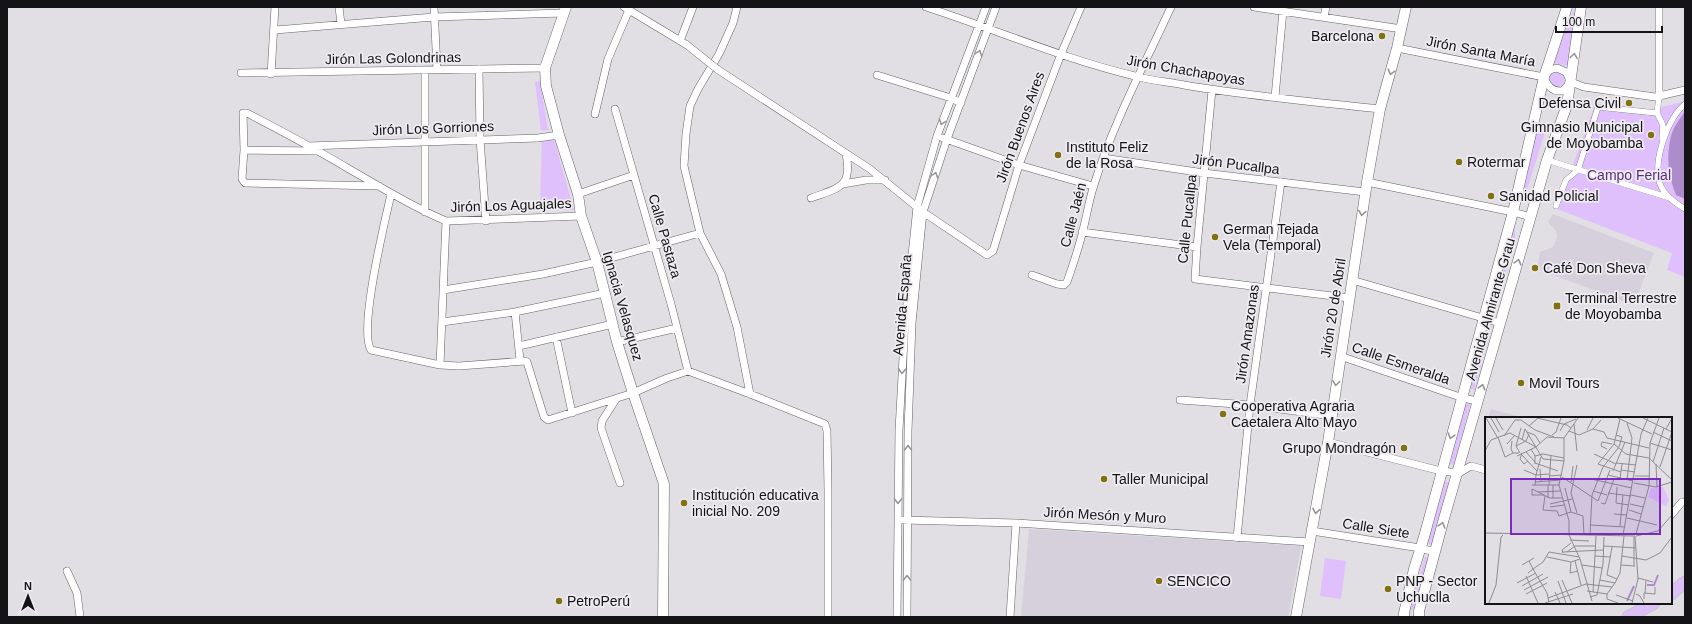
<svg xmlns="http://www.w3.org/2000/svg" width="1692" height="624" viewBox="0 0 1692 624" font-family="Arial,sans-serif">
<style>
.built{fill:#d6d0dd}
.green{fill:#dfc0fc}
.water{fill:#ad8ccb}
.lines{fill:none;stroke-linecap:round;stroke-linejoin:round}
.pedestrian-casing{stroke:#656368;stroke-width:6}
.minor-casing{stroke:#656368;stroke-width:8}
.secondary-casing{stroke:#656368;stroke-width:11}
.trunk-casing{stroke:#bdbdbd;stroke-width:13}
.pedestrian{stroke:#fff;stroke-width:5.5}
.minor{stroke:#fff;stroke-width:7}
.secondary{stroke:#fff;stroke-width:10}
.trunk{stroke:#dcbff7;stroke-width:12}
.minor-bridge-casing{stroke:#656368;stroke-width:8;stroke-linecap:butt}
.minor-bridge{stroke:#fff;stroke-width:7}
.oneway{stroke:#959596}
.poi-dot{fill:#827110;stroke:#eeebf1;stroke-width:1.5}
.labels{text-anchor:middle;stroke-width:3.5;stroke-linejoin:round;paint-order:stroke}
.poi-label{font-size:14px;fill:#141315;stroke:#eeebf1;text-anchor:start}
.street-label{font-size:14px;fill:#141315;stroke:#eeebf1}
.park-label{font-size:14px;fill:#5a2e7a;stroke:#eeebf1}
.inset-river{fill:none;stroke:#ad8ccb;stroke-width:2}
.inset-road{fill:none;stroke:#8f8d91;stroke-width:1}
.view{fill:#7b2cbf;fill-opacity:0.15;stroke:#7b2cbf;stroke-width:2}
.inset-edge{fill:none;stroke:#141315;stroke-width:2}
</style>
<rect width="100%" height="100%" fill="#e1dee4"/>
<path class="built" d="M1553,214L1654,253L1634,305L1537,269L1540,252L1553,247L1557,237L1556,231L1548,222Z
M1491,409L1525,418H1488Z
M1029,529L1301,546L1288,617H1021Z"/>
<path class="green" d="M1575,7H1577L1568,66L1553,63Z
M1549 79a8 8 0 1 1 16 0a8 8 0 1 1-16 0Z
M540,81L548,130H541L535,82Z
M1685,101V277L1667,270L1672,253L1557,209L1594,107L1659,113L1662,107Z
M1536,129L1545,132L1526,193L1520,201Z
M553,136L574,210H540L542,138Z
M1512,227L1515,231V238L1493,319L1486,318Z
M1487,326L1492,327L1474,390L1469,388Z
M1466,403L1470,404L1454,465L1450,464Z
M1443,481L1451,483L1433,545L1426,543Z
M1425,557L1429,558L1415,609L1410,610Z
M1325,558L1346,561L1341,599L1320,596Z"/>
<path class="water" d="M1685,111V199L1676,195C1668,176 1666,156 1671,136C1673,127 1680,119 1685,111Z"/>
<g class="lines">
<g class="pedestrian-casing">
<path id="pedestrian" d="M1659,97L1657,113L1663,125L1662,139
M1685,104C1668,118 1654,158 1659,180C1661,193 1675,203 1685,209
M1547,160L1670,198
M1556,206L1566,180L1578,170L1598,107L1657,113"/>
</g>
<g class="minor-casing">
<path id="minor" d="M339,7L341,24
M434,7L437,69
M624,7L687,45
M737,7L733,23L719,54L698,89L690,106L686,134L684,166L700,233L721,274L737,327L750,394
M926,7C997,30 1066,60 1139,77C1154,81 1169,82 1184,85C1249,96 1315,102 1380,109
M1254,7L1402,29
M1659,7V97
M1324,17L1326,7
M275,30L434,17L563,13
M680,41L693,7
M1397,48L1544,77
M479,69L480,139L486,221
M717,69L870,169L923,212L987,255L993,251L1019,165L1061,54L1081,7
M241,73L545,68
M271,74L275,7
M877,75L951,98L961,103
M1545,75L1550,70L1557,68L1566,72L1570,80
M1544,77C1547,86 1553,92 1562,91L1570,84
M1571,82L1584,87L1655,97L1685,90
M1212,90L1197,247L1195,279L1349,298
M1275,97L1283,11
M615,109L671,304L688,371
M595,114L608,59L629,10
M943,138L1019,165L1093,186
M308,146L538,138L559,135
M244,150L316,151
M1103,158L1204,173L1365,192
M1367,182L1513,212L1531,217
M843,184L866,180H885
M379,186L245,183L242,179L244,150L243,113H247C281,131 316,149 349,169C381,187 412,207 446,221L581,216
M391,194C385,221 358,330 371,350L440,365L459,366L525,361L527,362L544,417L548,420L633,393L667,378L688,371L750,394L825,424L827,431L828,490V617
M578,194L634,175
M811,198C838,188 853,188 846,154
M425,212V71
M1082,232L1197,247
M1032,275L1057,284L1064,285L1067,282C1073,265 1079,247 1083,230C1087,215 1089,200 1094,185C1113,123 1144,66 1171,7
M1352,280L1500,323
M443,290L543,274L597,262L700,233
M515,312L520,360
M442,322L515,312L605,293
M556,337L572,413
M617,342L677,328
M519,346L613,324
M1340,356L1463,398L1477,401
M440,365L446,221
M616,399L602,421L601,428L620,483
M1180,400L1250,405L1332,416
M1328,442L1441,471L1459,473L1471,466L1486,470
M1671,515L1682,502
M903,520L1016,523L1310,542
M1312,531L1420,548L1435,552
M1237,538L1250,405L1281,182
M67,571L77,593L80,617
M897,617L899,430L905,322L917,207L937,136L986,7
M907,617L908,431L912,323L923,212L947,139L996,7
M1010,617L1016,523"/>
</g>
<g class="secondary-casing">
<path id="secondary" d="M566,7L545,68L546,86L559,135L578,194L581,216L597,262L617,342L633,393L664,484L663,617
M1296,617L1328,442L1367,182L1380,109L1397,48L1406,7
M1404,617V613L1414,569L1424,537L1513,212L1544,77L1567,7
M1419,617V611L1443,522L1547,160L1567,105L1581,7"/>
</g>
<g class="trunk-casing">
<path id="trunk" d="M1671,594L1685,582
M1628,617L1654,603"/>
</g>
<use href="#pedestrian" class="pedestrian"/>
<use href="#minor" class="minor"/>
<use href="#secondary" class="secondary"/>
<use href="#trunk" class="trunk"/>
<g class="minor-bridge-casing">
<path id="minor-bridge" d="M687,45L717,69"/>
</g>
<use href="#minor-bridge" class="minor-bridge"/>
</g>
<defs><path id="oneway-chevron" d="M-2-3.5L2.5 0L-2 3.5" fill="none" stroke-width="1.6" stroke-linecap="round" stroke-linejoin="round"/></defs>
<g class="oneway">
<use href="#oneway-chevron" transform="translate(979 53) rotate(-70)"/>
<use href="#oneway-chevron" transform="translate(1574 56) rotate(-82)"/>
<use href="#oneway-chevron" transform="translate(1391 72) rotate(106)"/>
<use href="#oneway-chevron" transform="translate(942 122) rotate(111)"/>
<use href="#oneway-chevron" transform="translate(935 175) rotate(-72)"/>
<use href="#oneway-chevron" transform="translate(1362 213) rotate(99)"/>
<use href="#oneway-chevron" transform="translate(1518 262) rotate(-74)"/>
<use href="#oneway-chevron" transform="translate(902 371) rotate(93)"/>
<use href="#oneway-chevron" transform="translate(1336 383) rotate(98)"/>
<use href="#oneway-chevron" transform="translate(1482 387) rotate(-75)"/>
<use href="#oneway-chevron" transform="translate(1451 436) rotate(107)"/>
<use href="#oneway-chevron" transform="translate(908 448) rotate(-90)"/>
<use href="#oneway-chevron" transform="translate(898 501) rotate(91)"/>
<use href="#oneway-chevron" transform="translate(1316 511) rotate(100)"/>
<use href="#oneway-chevron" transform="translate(1442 525) rotate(-74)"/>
<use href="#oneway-chevron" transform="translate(907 578) rotate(-90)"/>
</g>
<g class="poi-dot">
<circle cx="1382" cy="36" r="4"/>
<circle cx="1629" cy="103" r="4"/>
<circle cx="1651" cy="135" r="4"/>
<circle cx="1058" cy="155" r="4"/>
<circle cx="1459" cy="162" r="4"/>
<circle cx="1491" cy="196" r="4"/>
<circle cx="1215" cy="237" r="4"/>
<circle cx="1535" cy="268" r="4"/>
<rect x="1553" y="302" width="8" height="8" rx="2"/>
<circle cx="1521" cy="383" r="4"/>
<circle cx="1223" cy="414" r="4"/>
<circle cx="1404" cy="448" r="4"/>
<circle cx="1104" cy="479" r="4"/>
<circle cx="684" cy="503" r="4"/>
<circle cx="1159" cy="581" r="4"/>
<circle cx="1388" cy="589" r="4"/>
<circle cx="559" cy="601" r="4"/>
</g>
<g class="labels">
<g class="poi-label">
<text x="1374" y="41" text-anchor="end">Barcelona</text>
<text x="1621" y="108" text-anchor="end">Defensa Civil</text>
<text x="1643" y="132" text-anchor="end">Gimnasio Municipal<tspan x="1643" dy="16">de Moyobamba</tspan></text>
<text x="1066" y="152">Instituto Feliz<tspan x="1066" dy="16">de la Rosa</tspan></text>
<text x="1467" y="167">Rotermar</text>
<text x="1499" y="201">Sanidad Policial</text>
<text x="1223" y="234">German Tejada<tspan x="1223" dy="16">Vela (Temporal)</tspan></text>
<text x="1543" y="273">Café Don Sheva</text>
<text x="1565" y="303">Terminal Terrestre<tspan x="1565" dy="16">de Moyobamba</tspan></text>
<text x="1529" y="388">Movil Tours</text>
<text x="1231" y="411">Cooperativa Agraria<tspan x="1231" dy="16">Caetalera Alto Mayo</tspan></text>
<text x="1396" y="453" text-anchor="end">Grupo Mondragón</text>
<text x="1112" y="484">Taller Municipal</text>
<text x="692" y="500">Institución educativa<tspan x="692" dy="16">inicial No. 209</tspan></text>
<text x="1167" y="586">SENCICO</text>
<text x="1396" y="586">PNP - Sector<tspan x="1396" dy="16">Uchuclla</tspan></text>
<text x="567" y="606">PetroPerú</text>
</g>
<g class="street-label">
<text transform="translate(1481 51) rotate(11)" y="5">Jirón Santa María</text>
<text transform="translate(393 58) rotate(-1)" y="5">Jirón Las Golondrinas</text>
<text transform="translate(1186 70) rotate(10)" y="5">Jirón Chachapoyas</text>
<text transform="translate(1020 127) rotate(-70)" y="5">Jirón Buenos Aires</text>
<text transform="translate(433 128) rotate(-2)" y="5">Jirón Los Gorriones</text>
<text transform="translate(1236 164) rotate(7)" y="5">Jirón Pucallpa</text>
<text transform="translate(511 205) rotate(-2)" y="5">Jirón Los Aguajales</text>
<text transform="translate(1073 215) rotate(-75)" y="5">Calle Jaén</text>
<text transform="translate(1187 219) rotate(-84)" y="5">Calle Pucallpa</text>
<text transform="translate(665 236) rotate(74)" y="5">Calle Pastaza</text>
<text transform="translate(902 305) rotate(-85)" y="5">Avenida España</text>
<text transform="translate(623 306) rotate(74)" y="5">Ignacia Velasquez</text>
<text transform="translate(1333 308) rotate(-81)" y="5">Jirón 20 de Abril</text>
<text transform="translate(1490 309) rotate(-74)" y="5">Avenida Almirante Grau</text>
<text transform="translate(1247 334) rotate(-82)" y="5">Jirón Amazonas</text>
<text transform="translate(1401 363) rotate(19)" y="5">Calle Esmeralda</text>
<text transform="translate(1105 515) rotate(3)" y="5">Jirón Mesón y Muro</text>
<text transform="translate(1376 528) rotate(9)" y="5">Calle Siete</text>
</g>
<g class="park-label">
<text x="1629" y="180">Campo Ferial</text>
</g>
</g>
<g transform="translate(1485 417)">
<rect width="187" height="187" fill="#e1dee4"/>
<path d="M178,70L184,83L181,89L163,80L166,71Z" fill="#dfc0fc"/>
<path class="inset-river" d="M162,168H169L173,158M142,184L149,169"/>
<path class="inset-road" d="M1,1L14,23L20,40L28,36M6,1L14,15M11,1L18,13M52,1L82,8L86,11M133,1L167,17M158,1L187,15M30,3H36L50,13L69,20M142,6L147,21L142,63M89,7L92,34M44,9L53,1M108,12L119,15L122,21L164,31M181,12L187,1M102,13L108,1M75,14L79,7L91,2M84,14L94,18L108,12L116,3M42,15L50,18L55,26M168,15L187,24M67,18L71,15L76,1M19,19L30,3M37,23L40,12L58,42M27,24L26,32L28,36H34M165,26L187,33M22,27L30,18M129,27L141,37L164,41L187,63M129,27L113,47L136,55M129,27L135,2M31,29L41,24L44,17M46,32L50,39V47M122,32L116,29L117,25L127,27M0,34L6,23L25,16L51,30L62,20L79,21M41,35L50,45M35,36L31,29L36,11M37,36L35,42L39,47L43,44M36,37L52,54M109,37L131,47M32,39L51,30M50,39L58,37L79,41M58,42L79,44M168,45L179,11M50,46L73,54M131,46L151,48M171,47L172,70M175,50L187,15M55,52L56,64M39,53L51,58L56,40M136,53L150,55M128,54L140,25M123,58L148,64M64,59L77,58M150,59H165M77,60L113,84L125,53M106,62L147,71M135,62L137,47M50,65L75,63M86,65L88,49M149,66L171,70L187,65M47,68H74M50,68L51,58L64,57M64,68L66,38M68,68V81M132,70L131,86L144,88M80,71L86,95M108,74L122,78M53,75L75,74M123,76L146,79M59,78H47V72L65,81H77M146,78L160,81M60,79L58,93L72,94L74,99L86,95L98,99L99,118M63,81V68M116,86L120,87L129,62M65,87L87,82M145,87L158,90M65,90L79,88M144,93L156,97M92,96L86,76L92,48M129,97L142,98M142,101L172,108M105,108L140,110M135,109L138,78M0,116L150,119M151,117L164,69L165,26L174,1M84,118L95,142L107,184M84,118V104L74,68L79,44V21L93,1M105,118L107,78L118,50L134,30L137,20L131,18M138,118L156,17L163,1M151,119L173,114L187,98M85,123L104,124M119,129L151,131M127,130L122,158L132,162M78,135L118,133M82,135L90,129H110M78,136L77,133L86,126M110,139L126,140M137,139L161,143L175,136L187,120M62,140L86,145L95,142M90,144L96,168M86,145L85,156L93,154M37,148L49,141M97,148L117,151M136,148L150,149M149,149V120M43,156L48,152L44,144M41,159L53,186M153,161L168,165M77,163L87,186M115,163L130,166M73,164L81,186M32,166L51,156M37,169L58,157M39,173L63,160M102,174L122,177L130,166L135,156L139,119M70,175L75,186M108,175L111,119M160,176L161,164M41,177L62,166M122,177V182L133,186M151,177L155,179L159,186M131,178L148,184M105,180L112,178L118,147L119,120M63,181L101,167L127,170M159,182V176L170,177V170M64,185L62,176L48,152L58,145L64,135L94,140M4,186L11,168L16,120L18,118M60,186L88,177M147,186L153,162L150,119"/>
<path class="view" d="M26,62H175V117H26Z"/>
<rect width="187" height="187" class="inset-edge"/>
</g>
<rect width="1692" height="624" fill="none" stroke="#141315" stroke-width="16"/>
<g transform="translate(28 596)" stroke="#eeebf1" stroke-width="3" paint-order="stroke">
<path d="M0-3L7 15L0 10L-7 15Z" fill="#141315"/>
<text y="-6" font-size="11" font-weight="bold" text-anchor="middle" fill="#141315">N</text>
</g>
<path d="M1556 26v6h106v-6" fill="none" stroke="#141315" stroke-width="2"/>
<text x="1562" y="26" font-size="12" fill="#141315" stroke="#eeebf1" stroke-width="3" paint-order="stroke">100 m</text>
</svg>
